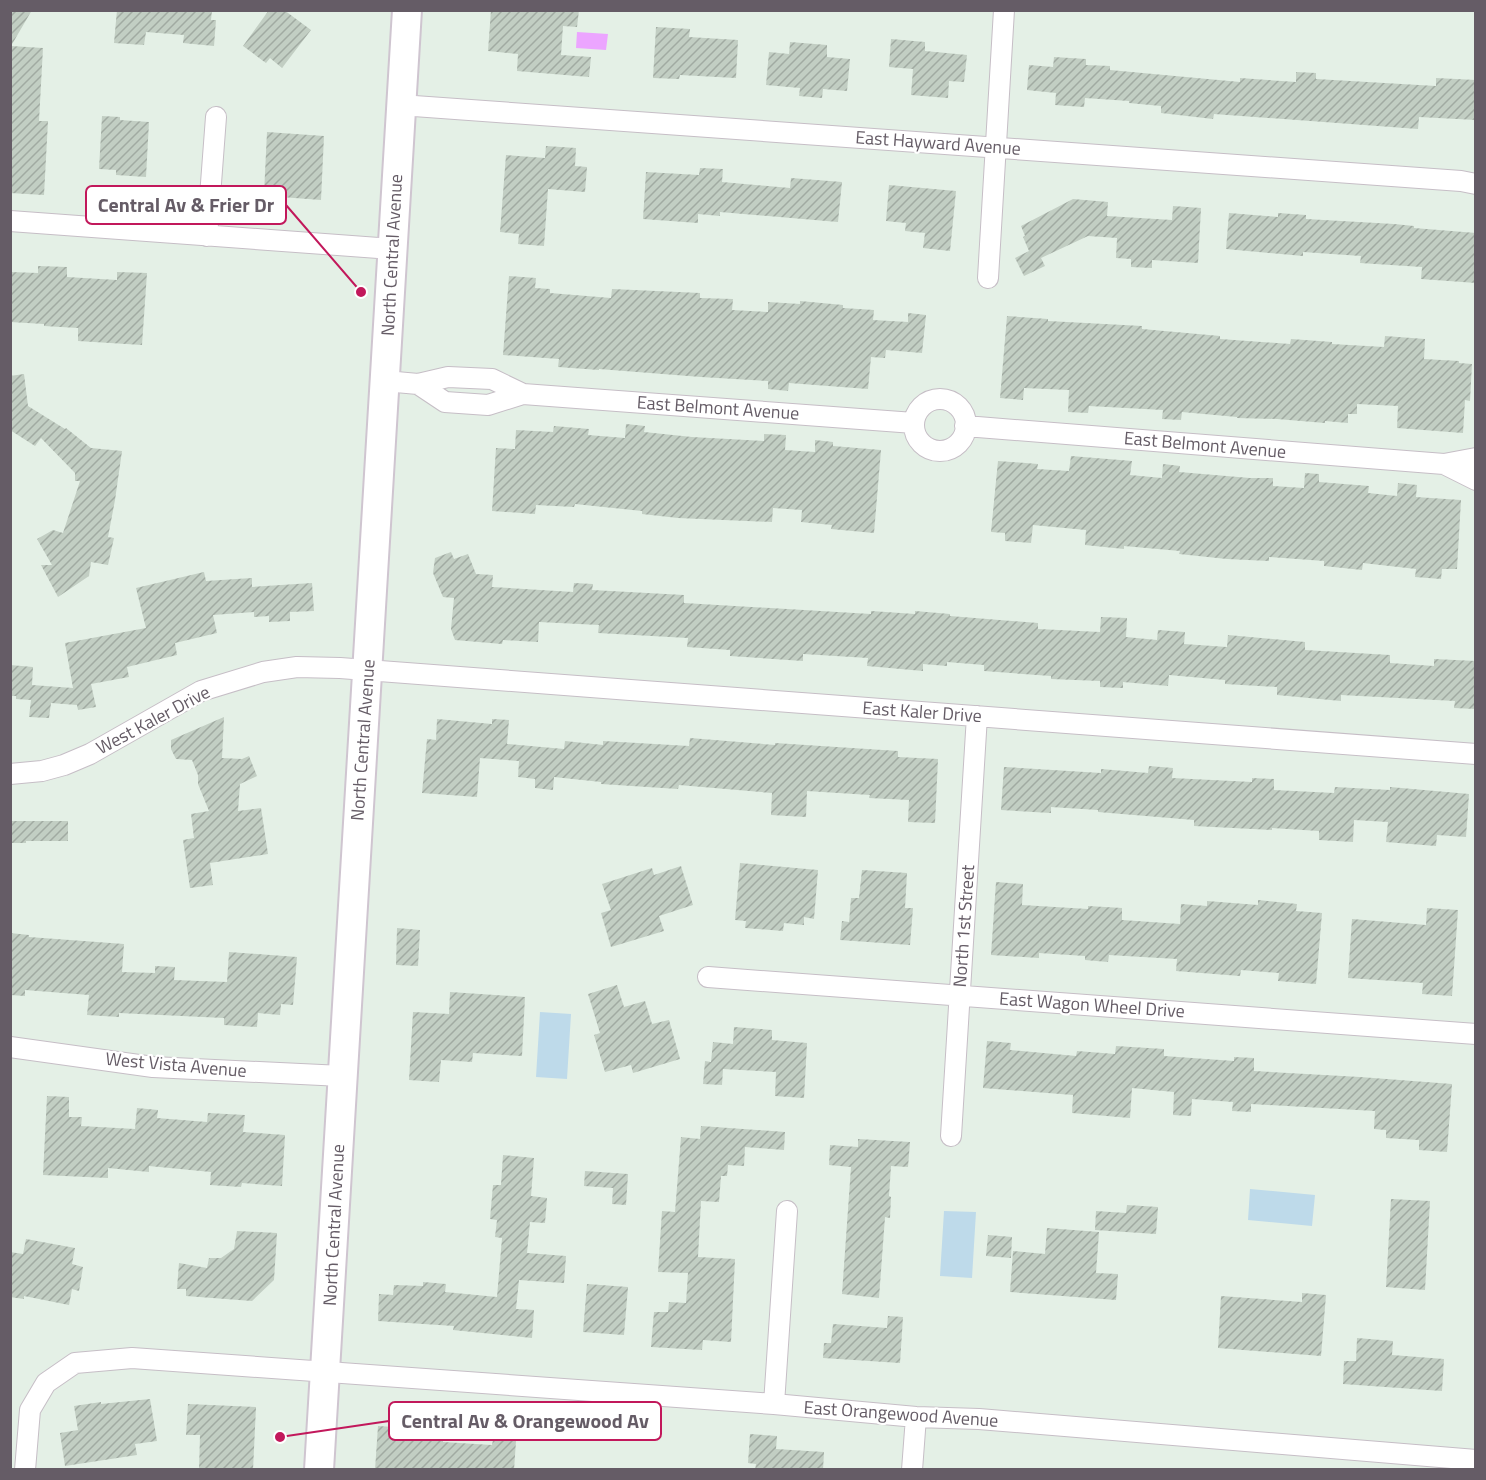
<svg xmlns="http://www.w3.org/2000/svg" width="1486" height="1480" viewBox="0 0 1486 1480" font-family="'Titillium Web',sans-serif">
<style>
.green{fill:#bedaea}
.water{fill:#eca5ff}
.building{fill:url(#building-hatch)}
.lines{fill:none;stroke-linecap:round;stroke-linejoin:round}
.minor-casing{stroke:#c6bec6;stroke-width:22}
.secondary-casing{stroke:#cfc5d0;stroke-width:32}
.minor{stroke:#fff;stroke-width:20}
.secondary{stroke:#fff;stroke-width:28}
.labels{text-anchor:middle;stroke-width:4.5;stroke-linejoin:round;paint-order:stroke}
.street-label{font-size:18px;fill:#655c66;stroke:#fff}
.leader{fill:none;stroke:#c2185b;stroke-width:2}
.callout-dot{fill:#c2185b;stroke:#fff;stroke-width:2}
.callout{fill:#fff;stroke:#c2185b;stroke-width:2}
.callout-label{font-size:20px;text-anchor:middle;font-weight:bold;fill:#655c66}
</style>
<defs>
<pattern id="building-hatch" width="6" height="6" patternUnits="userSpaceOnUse" patternTransform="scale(1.5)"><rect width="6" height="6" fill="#c2cec3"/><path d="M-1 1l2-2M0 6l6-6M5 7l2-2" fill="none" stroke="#a1aaa2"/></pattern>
</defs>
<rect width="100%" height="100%" fill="#e4f0e6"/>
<path class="green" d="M540,1012L571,1014L567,1079L536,1077Z
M1250,1189L1315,1195L1312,1226L1248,1220Z
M944,1211L976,1212L972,1278L940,1276Z"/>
<path class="water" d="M577,32L608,34L606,50L576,48Z"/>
<path class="building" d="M10,10H32L11,46L43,48L39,121H48L44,195L10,193Z
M117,10H212L211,20H216L214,46L183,43L184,35L146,32L144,45L114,43Z
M269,10H284L311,30L282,68L270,58L266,63L243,46Z
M491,10H579L577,27L563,26L561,55L591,57L589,77L517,71L518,54L488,51Z
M656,27L690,29L689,37L738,40L736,78L680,75L679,79L653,78Z
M891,39L925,42V51L967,55L964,82L949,81L948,98L911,95L913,69L889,67Z
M790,42L827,45V57L850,59L847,91L823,89L822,98L799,96L800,88L766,85L769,52L789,54Z
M1054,57L1086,59V65L1110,66V70L1240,82V78L1296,82V72L1316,73V79L1436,86V78L1476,80V120L1419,117L1418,129L1214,114L1213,119L1161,113V106L1129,103V101L1085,98L1084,107L1055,105L1056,93L1027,90L1029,65L1053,67Z
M102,116L120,117V120L149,122L146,177L116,175V170L99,169Z
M267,132L324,136L321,200L281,197V195L264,194Z
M546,146L576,148L575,166L587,167L585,192L548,189L544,246L518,244L519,234L500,232L506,155L545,158Z
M700,168L723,169L722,182L790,188L791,178L842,182L838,222L720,212V216L698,214V223L643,219L646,172L699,175Z
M889,185L956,191L950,251L923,248L925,233L905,231L906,223L886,221Z
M1073,199L1108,202L1107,216L1172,220L1173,206L1201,208L1198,263L1152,260V268L1131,267V259L1116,258L1117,238L1088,236L1041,258L1045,266L1024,276L1015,258L1029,251L1023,237L1025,236L1021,226Z
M1229,213L1278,217V213L1306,215V219L1394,224L1414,226V228L1476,233V283L1421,279L1422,267L1360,263L1361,256L1303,252V256L1226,249Z
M38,266L67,267V277L117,280V272L147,273L142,345L78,341V328L44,326V324L10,322V272L38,273Z
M509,276L536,278L535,288L550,289V293L611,298L612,289L700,293V298L733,299L732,310L768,312V302L800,304V301L843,305V308L874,310L873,320L908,322V313L926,315L922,353L886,350L885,358L871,357L868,389L789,383L788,391L768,389V381L701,377L599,369V370L558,367L559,359L503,355Z
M1007,316L1048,319V321L1142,326V329L1220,336V339L1290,344L1291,339L1332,342V344L1384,347L1385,336L1425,339L1424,359L1459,361V363L1472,364L1470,401L1465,400L1463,433L1397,428L1398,406L1357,404V414H1348V423L1325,421V423L1277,419L1237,418V417L1182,412L1181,420L1162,419L1163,410L1089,406L1088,413L1068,412L1069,390L1024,388L1023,400L1000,398Z
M24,374L28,406L65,429L66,428L91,448L122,451L115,500L108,537L114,538L108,565L91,562L89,576L58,597L41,565H52L37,539L53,530L63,533L80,481H75V473L41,438L35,446L10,430V376Z
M626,424L645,426L644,432L692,437L764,441V434L786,435L785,450L815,452V440L833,442V446L881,450L874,533L831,529L832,525L801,522L802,510L773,508L772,522L678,518L642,514V511L575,504L574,507L536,505L535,514L492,511L496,448L515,449L516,430L553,432L554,426L589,429L588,435L625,438Z
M1071,456L1132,461L1130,475L1162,478L1163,464L1180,466L1179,472L1250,478H1273V486L1304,488L1305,473L1319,474V482L1369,486L1368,493L1397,496L1398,483L1417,485L1416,497L1461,500L1457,569H1442L1441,579L1415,577L1416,569L1363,563L1362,570L1324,566V561L1269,557V561L1227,559L1179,554L1180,551L1124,546V549L1085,545L1086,530L1033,525L1031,543L1005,541V533L991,532L998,461L1038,464L1037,469L1069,471Z
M451,552L454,559L468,554L476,574L493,575L492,587L573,592L574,583L593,584L592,590L684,595V603L871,614V611L915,614V611L950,614V616L1038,623V629L1100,632L1101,617L1127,618L1126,637L1157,640L1158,630L1185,632L1184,644L1227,647L1228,635L1305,642V650L1390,655V663L1434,666V659L1476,661V709L1454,708L1455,701L1341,695V701L1277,695V687L1225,684V680L1169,675L1168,686L1123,682V688L1100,687V681L1051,679V676L984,671V665L947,662V666L923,664V671L867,666L868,658L803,654V661L730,656V650L687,647L688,638L598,633L599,625L539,622L538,642L503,640L502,644L455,640L451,629L454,598L443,597L433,573L435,558Z
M204,572L206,581L252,578V587L312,583L314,611L290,612V621L269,622V616L254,617V612L213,615L217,633L175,643L177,655L127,667L129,677L91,684L96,707L78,710L77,705L51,703L49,718L29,717L31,700L16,699V696H10V665L33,667L32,685L73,688L65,643L146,628L136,588Z
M224,717L222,758L242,759L249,756L257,776L240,784L238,811L261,808L268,854L210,863L213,885L190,888L183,840L194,838L191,814L209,811L198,784V775L192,760L176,759L171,749V740Z
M437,719L492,724V719L509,720L507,744L564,749L565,741L603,745V741L689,746L690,738L775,745V743L898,751V757L938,759L935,823L908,822L909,800L869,798L870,795L807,791L806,817L771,815L772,793L679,785L678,789L601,784V782L554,777L553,790L535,788V779L518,777L519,761L480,758L477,797L422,793L427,739L436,740Z
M1149,766L1173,768L1172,778L1252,782V778L1274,779V790L1334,793L1335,787L1390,790V787L1469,794L1466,837L1437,835L1436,846L1386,842L1388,822L1354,820L1353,842L1319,840V831L1272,828V830L1194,826V820L1098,812V810L1051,807V813L1001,810L1004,767L1101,773V769L1148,773Z
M10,821H68V841H26V843H10Z
M740,863L818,870L814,919L804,917V925L784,923L783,931L745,928L746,921L735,920Z
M681,866L693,905L659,916L664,931L611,947L601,913L611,910L602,884L652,868L654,875Z
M862,870L907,873L905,908H913L910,945L840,940L842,921L849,922L851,898H859Z
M996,882L1023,884L1022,905L1088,909V906L1122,908V920L1180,924L1181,904L1207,906V901L1258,905V900L1297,904L1296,911L1322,913L1316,984L1278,981L1279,973L1241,970L1240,976L1176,971L1177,959L1109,955L1108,962L1085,960V956L1039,953V958L991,955Z
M1427,908L1458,910L1452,996L1422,994L1423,983L1348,978L1352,919L1426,925Z
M397,928L420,930L418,966L396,965Z
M10,933L29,935V937L124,944L122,972L155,973V966L175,967L174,980L227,982L229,952L297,957L293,1005L281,1004L280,1015L258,1013L257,1027L224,1025V1018L119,1013V1017L87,1015L89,995L25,990V996L10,995Z
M617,985L624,1007L645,1001L652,1024L669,1020L680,1059L633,1073L631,1065L605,1072L594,1035L600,1033L588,994Z
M450,992L525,997L522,1056L473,1053L472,1062L441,1060L439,1082L409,1080L413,1012L449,1014Z
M734,1027L772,1030V1040L807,1043L804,1098L775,1096L776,1072L723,1069L722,1085L703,1084L705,1061L711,1062L713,1042L733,1044Z
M987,1041L1011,1043L1010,1050L1076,1056L1077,1051L1115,1054L1116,1046L1164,1049V1056L1234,1061V1057L1254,1058V1071L1360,1077L1452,1084L1447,1152L1419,1150V1140L1386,1138V1130L1374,1129L1375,1111L1251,1104V1112L1232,1111L1233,1102L1192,1099L1191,1116L1173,1115L1174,1092L1132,1088L1130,1118L1072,1113L1073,1095L983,1088Z
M47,1096L69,1097V1117H82L81,1126L135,1129L137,1108L158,1110L157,1118L207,1122L208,1113L245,1115L243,1132L285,1135L282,1186L242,1183L241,1187L210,1185L211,1172L149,1166V1172L108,1168V1178L43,1175Z
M701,1126L785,1132L784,1150L745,1147L744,1166L728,1165L727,1176H721L719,1202L701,1201L698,1257L735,1259L731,1342L703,1340L702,1350L651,1347L654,1312H668L669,1302L686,1303L688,1273L658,1272L662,1211L675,1212L681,1137L700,1139Z
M858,1139L910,1142L908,1167L891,1166L889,1196L891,1197L890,1218L885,1217L879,1298L842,1294L851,1167L829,1165L830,1145L858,1147Z
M503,1155L534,1158L531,1196L547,1198L545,1223L530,1222L527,1253L566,1256L564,1283L519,1280L516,1309L534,1310L532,1338L453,1330L454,1326L378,1321L379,1294L393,1295L394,1285L423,1286V1282L446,1284L445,1292L497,1297L502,1238L495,1237L497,1220L490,1219L493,1185H501Z
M585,1171L628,1174L626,1205L612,1204L613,1188L584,1186Z
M1391,1199L1430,1201L1425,1290L1386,1287Z
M1127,1205L1158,1207L1156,1234L1095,1230L1096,1211L1126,1213Z
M1047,1228L1099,1232L1096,1273L1118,1274L1116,1300L1010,1292L1013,1251L1045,1254Z
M237,1231L277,1233L274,1280L252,1301L186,1296V1289H177L179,1263L207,1268L209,1258H221L234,1249Z
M988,1235L1012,1237L1011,1258L986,1256Z
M26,1239L75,1248L72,1264L83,1267L79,1291L72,1289L69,1305L24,1296V1299L10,1297V1252L23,1254Z
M587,1284L628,1287L624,1335L583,1332Z
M1302,1293L1326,1295L1321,1356L1218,1348L1221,1296L1302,1302Z
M888,1316L903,1317L900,1363L823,1358L824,1343H831L833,1324L887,1328Z
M1357,1338L1393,1341L1392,1355L1444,1359L1442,1391L1343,1384L1344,1361H1356Z
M150,1399L157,1441L135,1444L137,1455L65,1466L60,1433L78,1430L74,1406L101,1402V1404Z
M188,1404L256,1407L253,1470H199L200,1435H186Z
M378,1426L410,1428L409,1436L443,1438V1442L492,1445L493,1440L516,1441L514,1470H375Z
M750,1434L777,1436L776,1449L824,1452L823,1470H755L756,1464L748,1463Z"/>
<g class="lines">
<g class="minor-casing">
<path id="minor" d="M400,105L1461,181L1476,184
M10,221L392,249
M207,236L216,117
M988,278L1004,10
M385,381L418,384L448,377L492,379L523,394
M418,384L445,402L488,405L523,394L914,423
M914 425a26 26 0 1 1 52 0a26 26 0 1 1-52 0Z
M965,426L1444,464L1476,458
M1444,464L1476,480
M10,774L42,771L64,765L90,754L201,691L263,672L297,667L340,668L1476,754
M708,977L1476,1034
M10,1047L153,1067L342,1076
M951,1136L977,716
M774,1404L787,1211
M25,1470L30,1410L46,1383L75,1363L132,1358L774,1404L916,1417L979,1419L1476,1460
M912,1470L916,1417"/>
</g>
<g class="secondary-casing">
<path id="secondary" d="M319,1470L407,10"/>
</g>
<use href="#minor" class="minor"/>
<use href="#secondary" class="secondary"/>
</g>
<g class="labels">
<g class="street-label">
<text transform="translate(938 143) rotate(4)" y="6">East Hayward Avenue</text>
<text transform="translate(392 255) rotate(-87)" y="6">North Central Avenue</text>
<text transform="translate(718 408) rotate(4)" y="6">East Belmont Avenue</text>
<text transform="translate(1205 445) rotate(5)" y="6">East Belmont Avenue</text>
<text transform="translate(922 712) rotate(4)" y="6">East Kaler Drive</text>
<text transform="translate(153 720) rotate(-28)" y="6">West Kaler Drive</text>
<text transform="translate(363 740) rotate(-86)" y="6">North Central Avenue</text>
<text transform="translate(964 926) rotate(-86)" y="6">North 1st Street</text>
<text transform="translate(1092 1005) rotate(4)" y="6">East Wagon Wheel Drive</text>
<text transform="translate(176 1065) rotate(5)" y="6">West Vista Avenue</text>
<text transform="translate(334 1225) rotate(-87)" y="6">North Central Avenue</text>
<text transform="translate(901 1414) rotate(4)" y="6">East Orangewood Avenue</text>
</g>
</g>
<path class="leader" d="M361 292L286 205M280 1437L389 1421"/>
<g class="callout-dot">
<circle cx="361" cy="292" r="6"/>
<circle cx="280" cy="1437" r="6"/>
</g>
<g class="callout">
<rect x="86" y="186" width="200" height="38" rx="6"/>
<rect x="389" y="1402" width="272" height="38" rx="6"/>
</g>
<g class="callout-label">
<text x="186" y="212">Central Av &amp; Frier Dr</text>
<text x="525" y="1428">Central Av &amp; Orangewood Av</text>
</g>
<rect width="1486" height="1480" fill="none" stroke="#655c66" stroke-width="24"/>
</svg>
